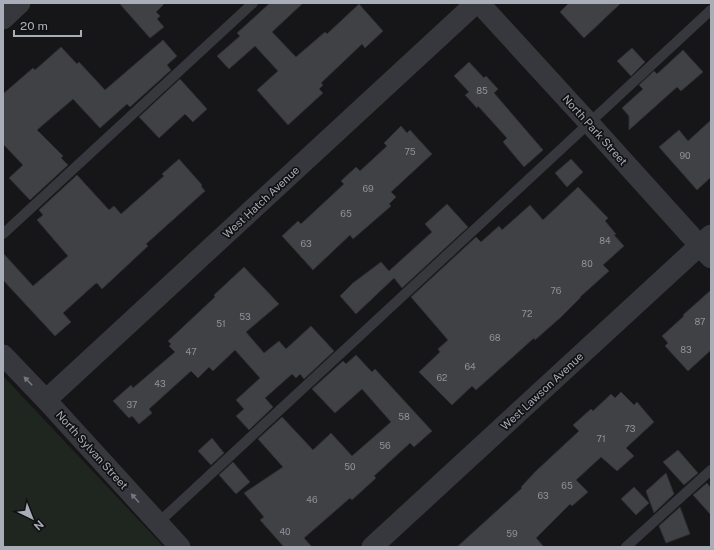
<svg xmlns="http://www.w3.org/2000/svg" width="714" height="550" viewBox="0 0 714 550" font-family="'Public Sans',sans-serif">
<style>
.green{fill:#1e261f}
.building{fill:#404145;stroke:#303034}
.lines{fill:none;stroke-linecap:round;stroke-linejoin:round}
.lane{stroke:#37383d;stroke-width:10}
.street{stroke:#37383d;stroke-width:21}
.oneway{fill:#757881}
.labels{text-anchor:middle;stroke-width:3.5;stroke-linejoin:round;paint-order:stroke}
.number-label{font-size:9px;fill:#8e929b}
.street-label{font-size:11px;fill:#a8adb8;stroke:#111113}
</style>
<rect width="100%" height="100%" fill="#161618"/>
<path class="green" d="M3,376L164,547H3Z"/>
<path class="building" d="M119,3H165L156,12L160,16L157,19L164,27L150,38Z
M270,3H303L272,32L296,57L325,32L327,34L359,4L383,31L365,48L362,44L321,83L323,85L319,89L323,93L288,125L257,90L278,71L255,46L229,69L217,56L240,36L237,33Z
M569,3H621L584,38L560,12Z
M163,40L177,56L167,65L171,70L130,107L127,104L100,128L73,99L37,130L63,156L61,158L68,165L30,200L9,178L23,165L3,144V94L33,68L35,70L61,47L77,64L79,62L105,90Z
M632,48L645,62L631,76L617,61Z
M683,50L703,72L681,91L677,87L629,130V116L622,108L643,89L639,85L654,71L657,74Z
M469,62L484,78L486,76L498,89L494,93L543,150L524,167L503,142L507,138L478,106L477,108L465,95L469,92L454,76Z
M180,79L207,109L193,122L185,114L159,138L139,117Z
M711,120V177L697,190L659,147L679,130L688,141Z
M401,126L407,133L410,130L432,154L391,192L396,197L389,204L391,206L353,239L350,235L313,270L282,236L298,221L301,224L344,184L341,181L356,167L360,171L387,146L384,143Z
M179,159L202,185L201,186L205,191L146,244L148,246L102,289L97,283L95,284L63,313L71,322L55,336L3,280V253L33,286L68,256L37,220L43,215L39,210L77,175L109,210L114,206L121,214L164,176L162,174Z
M571,159L583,172L567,187L555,173Z
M578,187L608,218L605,221L616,234L614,235L624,246L603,265L609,271L580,297H581L561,317L535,340L534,338L476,390L472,386L452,405L419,372L440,352L438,349L448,340L411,297L476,237L481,242L499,226L502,230L530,205L543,220Z
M447,204L468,227L402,288L394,278L356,314L340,296L353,283L381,262L389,271L432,232L425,224Z
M244,267L279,304L246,332L264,353L279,341L286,349L311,326L334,351L304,379L300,374L296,378L292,374L265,398L273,407L249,430L236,416L244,409L236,400L260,378L235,350L213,371L209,367L198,378L191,371L149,409L152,413L139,424L132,416L129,418L113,401L131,385L133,388L175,352L169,346L171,344L168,341L215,297L214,295Z
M711,290V350L688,371L665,346L668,343L662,336L684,316L683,315Z
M356,355L372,372L375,369L432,431L414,447L410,443L374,476L376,478L352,500L350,498L304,538L312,547H284L260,520L264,517L244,493L283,467L258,439L282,417L313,450L331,433L352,456L391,422L362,389L335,413L312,389L343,361L346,364Z
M621,392L634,405L637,402L654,422L626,448L634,456L617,471L601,457L576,480L588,492L572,506L570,504L536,538L544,547H457L522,488L521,487L536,471L579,431L573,425L591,409L593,411L611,394L615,398Z
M212,438L224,453L211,465L198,451Z
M678,450L698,473L684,485L663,462Z
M233,462L250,482L236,494L219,475Z
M666,473L674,494L654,513L646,491Z
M707,483L711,488V515L693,495Z
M634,487L649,503L636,515L621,499Z
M680,507L690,534L666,543L659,526Z"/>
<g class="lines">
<path class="lane" d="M3,234L253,3
M158,523L711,10
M626,547L711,470"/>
<path class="street" d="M479,3L589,123L711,258
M3,19L20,3
M3,355L46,400L180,547
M46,400L476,3
M372,547L711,235"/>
</g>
<defs><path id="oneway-solid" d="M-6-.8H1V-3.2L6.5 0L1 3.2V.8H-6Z"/></defs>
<g class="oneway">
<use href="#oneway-solid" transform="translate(28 381) rotate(-134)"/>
<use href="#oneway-solid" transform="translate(135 498) rotate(-132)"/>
</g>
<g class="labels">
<g class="number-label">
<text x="482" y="94">85</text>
<text x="410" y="155">75</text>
<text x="685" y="159">90</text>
<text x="368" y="192">69</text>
<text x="346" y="217">65</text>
<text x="605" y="244">84</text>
<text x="306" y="247">63</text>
<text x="587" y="267">80</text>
<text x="556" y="294">76</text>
<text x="527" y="317">72</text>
<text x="245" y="320">53</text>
<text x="700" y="325">87</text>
<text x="221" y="327">51</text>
<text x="495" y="341">68</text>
<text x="686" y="353">83</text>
<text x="191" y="355">47</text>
<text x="470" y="370">64</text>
<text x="442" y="381">62</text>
<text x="160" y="387">43</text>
<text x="132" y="408">37</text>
<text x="404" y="420">58</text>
<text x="630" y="432">73</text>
<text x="601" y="442">71</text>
<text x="385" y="449">56</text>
<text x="350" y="470">50</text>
<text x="567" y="489">65</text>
<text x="543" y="499">63</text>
<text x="312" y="503">46</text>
<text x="285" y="535">40</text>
<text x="512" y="537">59</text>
</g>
<g class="street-label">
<text transform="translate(595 130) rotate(48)" y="4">North Park Street</text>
<text transform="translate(261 202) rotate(-43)" y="4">West Hatch Avenue</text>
<text transform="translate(542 391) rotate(-43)" y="4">West Lawson Avenue</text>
<text transform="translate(92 450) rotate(48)" y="4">North Sylvan Street</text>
</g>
</g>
<rect width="714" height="550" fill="none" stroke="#a8adb8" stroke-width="8"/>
<g transform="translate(32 518) rotate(137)" stroke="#111113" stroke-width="3" paint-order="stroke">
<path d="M0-3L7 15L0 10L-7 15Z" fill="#a8adb8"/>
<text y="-6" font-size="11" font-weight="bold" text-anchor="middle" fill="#a8adb8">N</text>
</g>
<path d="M14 30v6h67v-6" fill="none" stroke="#a8adb8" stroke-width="2"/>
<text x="20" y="30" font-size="12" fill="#a8adb8" stroke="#111113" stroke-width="3" paint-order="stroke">20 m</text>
</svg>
